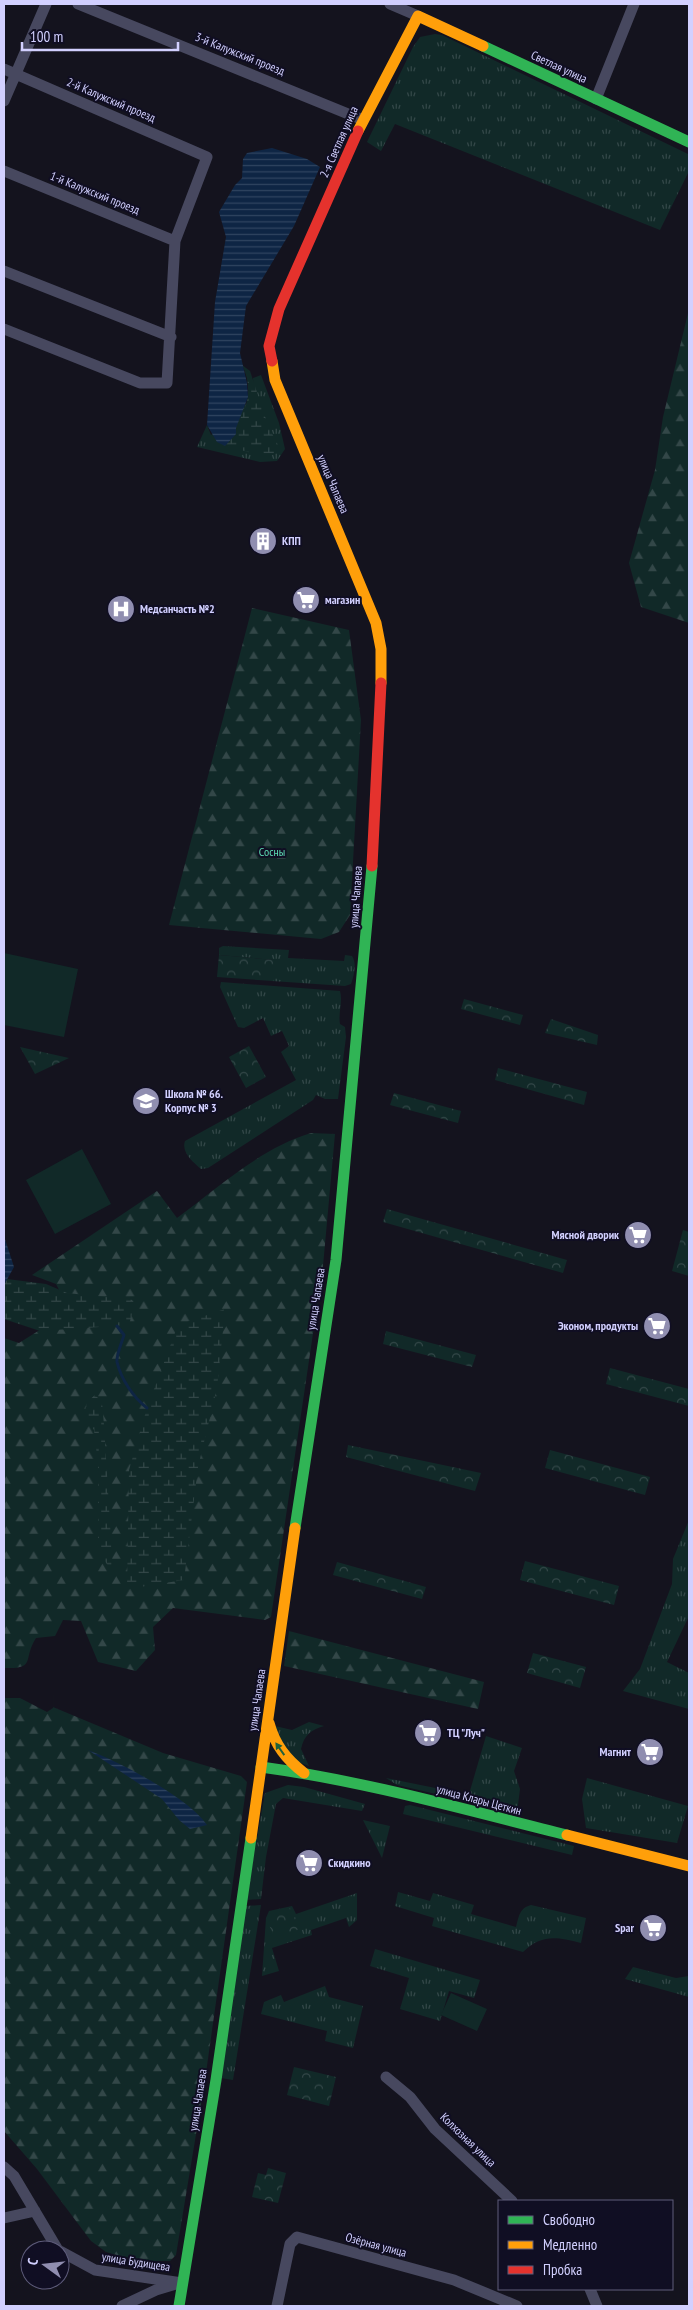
<svg xmlns="http://www.w3.org/2000/svg" width="693" height="2310" viewBox="0 0 693 2310" font-family="'PT Sans Narrow',sans-serif">
<style>
.grass{fill:url(#grass-tufts)}
.forest{fill:url(#forest-firs)}
.wetland{fill:url(#wetland-marsh)}
.park{fill:url(#park-crowns)}
.pitch{fill:#112928}
.water{fill:url(#water-rules)}
.lines{fill:none;stroke-linecap:round;stroke-linejoin:round}
.stream{stroke:#0e2544;stroke-width:3}
.street{stroke:#47485f;stroke-width:11}
.fast{stroke:#30b455;stroke-width:11}
.slow{stroke:#ff9f0a;stroke-width:11}
.jam{stroke:#e5322d;stroke-width:11}
.oneway{fill:#20613c}
.labels{text-anchor:middle;stroke-width:4;stroke-linejoin:round;paint-order:stroke}
.street-label{font-size:12px;fill:#d2d0ff;stroke:#100e23}
.poi-label{font-size:12px;font-weight:bold;fill:#d2d0ff;stroke:#100e23;text-anchor:start}
.park-label{font-size:12px;fill:#5ddeb5;stroke:#100e23}
</style>
<defs>
<pattern id="grass-tufts" width="24" height="20" patternUnits="userSpaceOnUse" patternTransform="scale(1.25)"><rect width="24" height="20" fill="#112928"/><path d="M3 7l-1-3M5 7V3M7 7l1-3M15 17l-1-3M17 17v-4M19 17l1-3" fill="none" stroke="#334748"/></pattern>
<pattern id="forest-firs" width="22" height="20" patternUnits="userSpaceOnUse" patternTransform="scale(1.25)"><rect width="22" height="20" fill="#112928"/><path d="M5 1l3.5 6h-7zM16 11l3.5 6h-7z" fill="#334748"/></pattern>
<pattern id="wetland-marsh" width="20" height="14" patternUnits="userSpaceOnUse" patternTransform="scale(1.25)"><rect width="20" height="14" fill="#112928"/><path d="M1 5h8M5 5V1M11 12h8M15 12V8" fill="none" stroke="#334748"/></pattern>
<pattern id="park-crowns" width="20" height="18" patternUnits="userSpaceOnUse" patternTransform="scale(1.25)"><rect width="20" height="18" fill="#112928"/><path d="M2 6a3 3 0 1 1 6 0M12 15a3 3 0 1 1 6 0" fill="none" stroke="#334748"/></pattern>
<pattern id="water-rules" width="6" height="5" patternUnits="userSpaceOnUse" patternTransform="scale(1.25)"><rect width="6" height="5" fill="#0e2544"/><path d="M0 2.5h6" fill="none" stroke="#304460"/></pattern>
</defs>
<rect width="100%" height="100%" fill="#14131e"/>
<path class="grass" d="M435,34L442,35L688,154L689,171L660,230L395,124L381,151L367,142L413,47L420,37Z
M261,375L279,423L285,449L277,461L260,462L197,447L207,425L211,435L254,397L253,378Z
M223,946L289,950L288,958L344,961L345,955L352,956C357,963 354,976 351,984L345,986L272,981L274,960L219,955V948Z
M221,982L340,991C343,1002 338,1013 340,1024L345,1027L346,1037L338,1099H325L316,1095L313,1100L208,1168L201,1169C193,1162 181,1152 185,1141L296,1080L281,1052L289,1046L282,1031L271,1036L263,1018L244,1028L238,1027L220,987Z
M689,1520V1616L667,1662L689,1673V1709L623,1691L640,1669L672,1584L673,1559Z
M309,1722L324,1726C311,1730 304,1735 301,1749L309,1766C283,1757 282,1751 275,1726L292,1730Z
M486,1736L522,1748L514,1771L520,1789L517,1813L467,1801Z
M386,1778L450,1791L449,1797L397,1785Z
M587,1778L688,1806L677,1843L586,1828L582,1799Z
M288,1785L304,1787L365,1804L362,1811L283,1798L276,1804L266,1857L261,1899L246,1900L265,1793Z
M410,1805L574,1846L572,1855L403,1814L405,1806Z
M363,1820L390,1826L382,1858Z
M398,1892L430,1901L433,1893L474,1905L471,1914L516,1927C519,1917 519,1908 531,1905L586,1918L581,1943C556,1937 542,1934 523,1952L432,1926L434,1918L395,1906Z
M357,1893V1920L349,1927L346,1918L311,1930L312,1935L272,1948L279,1971L262,1976L266,1918L269,1911L292,1906L296,1914Z
M261,1905L233,2080L221,2078L245,1906Z
M375,1949L480,1980L474,1998L449,1991L440,2021L400,2009L409,1978L370,1966Z
M633,1967L676,1978L689,1976V1997L625,1979Z
M325,1986L329,1997L363,2006L353,2048L325,2041L327,2031L261,2014L264,2002L281,1995L284,2002Z"/>
<path class="forest" d="M689,309V623L641,607L629,563L655,470L663,417Z
M252,608L349,630L361,720L350,915L339,932L321,939L169,925Z
M311,1133L335,1134L323,1266L271,1617L265,1620L173,1608L153,1627L155,1650L136,1671L98,1662L81,1621L63,1620L55,1636L53,1707L163,1753L241,1776L247,1782L205,2080L176,2255L170,2261H146L120,2256L106,2252L91,2241L37,2169L4,2131V1698H20L47,1712L53,1708L55,1636L36,1638C22,1660 37,1669 4,1668V1338L19,1343L70,1311L56,1284L32,1275L157,1191L177,1218C219,1187 261,1148 311,1133Z
M289,1631L484,1682L478,1709L284,1666Z"/>
<path class="wetland" d="M242,365L250,371L268,426L278,445L276,453L267,457L225,446L236,434C236,424 242,417 245,408C250,394 249,378 242,365Z
M7,1279L46,1284L67,1293L133,1300L134,1306L129,1325L40,1331L4,1319V1285Z
M225,1309L217,1388L198,1467L184,1580L127,1589L129,1470L147,1408L178,1325Z
M95,1395L102,1402L104,1425L113,1573L98,1551V1465L94,1430L84,1415L87,1402Z"/>
<path class="park" d="M219,955L275,960L273,981L217,977Z
M464,999L523,1015L520,1025L461,1009Z
M551,1019L598,1035L597,1045L545,1033Z
M249,1046L266,1077L246,1088L229,1057Z
M20,1047L69,1058L35,1074Z
M498,1068L587,1092L584,1105L495,1080Z
M394,1093L461,1111L458,1123L390,1105Z
M387,1209L567,1260L563,1273L383,1222Z
M683,1230L689,1232V1276L672,1271Z
M386,1331L476,1355L472,1367L383,1344Z
M610,1368L689,1389V1406L606,1384Z
M348,1445L481,1473L475,1491L346,1457Z
M550,1450L650,1477L645,1495L545,1468Z
M525,1561L619,1586L614,1605L520,1580Z
M337,1562L426,1587L422,1599L333,1575Z
M533,1653L586,1667L580,1688L527,1673Z
M290,1908L299,1929L275,1939L266,1918Z
M294,2067L336,2077L329,2106L287,2095Z
M268,2168L286,2173L278,2203L252,2197L258,2173L266,2175Z"/>
<path class="pitch" d="M4,953L78,969L64,1037L4,1025Z
M82,1149L111,1204L55,1234L26,1180Z
M451,1993L487,2009L477,2031L441,2015Z"/>
<path class="water" d="M272,148L307,159L320,167L294,226L246,306L240,353L247,383L248,397L236,428V434L225,446L217,442L207,425L215,302L226,237L219,212L235,185L242,178L243,159L247,153Z
M4,1236L14,1267L4,1285Z
M88,1750C120,1762 189,1798 207,1825L190,1829L179,1820L162,1799Z"/>
<g class="lines">
<path class="stream" d="M117,1326L124,1335C122,1342 116,1355 117,1362C121,1379 133,1397 147,1408"/>
<path class="street" d="M78,4L363,120
M390,4L418,16
M4,69L207,157L175,241L167,383H140L4,329
M596,99L634,4
M4,101L46,4
M4,171L175,241
M4,271L171,337
M386,2077L410,2097L435,2129L512,2201
M4,2167L14,2176L58,2250
M4,2218L35,2211
M60,2251L95,2270L182,2283
M590,2289L597,2306
M122,2306L156,2290L176,2284
M277,2306L290,2244L297,2237L454,2280L517,2306"/>
<path class="fast" d="M483,46L689,142
M295,1528L336,1260L372,866
M261,1767C365,1781 466,1810 567,1835
M179,2306L216,2080L251,1838"/>
<path class="slow" d="M358,131L418,16L483,46
M272,361L275,380L376,623L381,649V683
M269,1723C275,1745 286,1759 304,1773
M567,1835L689,1866
M251,1838L295,1528"/>
<path class="jam" d="M272,361L269,346L279,309L358,131
M372,866L381,683"/>
</g>
<defs><path id="oneway-solid" d="M-6-.8H1V-3.2L6.5 0L1 3.2V.8H-6Z" transform="scale(1.25)"/></defs>
<use class="oneway" href="#oneway-solid" transform="translate(280 1749) rotate(-125)"/>
<defs>
<g id="building-disc" transform="scale(1.4375)"><circle r="9.5" fill="#908eb0" stroke="#100e23"/><path d="M-4-6H4V6H1V3H-1V6H-4ZM-2.5-4.3h1.7v1.8h-1.7ZM.8-4.3h1.7v1.8H.8ZM-2.5-1h1.7V.8h-1.7ZM.8-1h1.7V.8H.8Z" fill="#fff"/></g>
<g id="supermarket-disc" transform="scale(1.4375)"><circle r="9.5" fill="#908eb0" stroke="#100e23"/><path d="M-6-5.5h2.5l.6 2H6L4.5 2H-2.5L-4.4-4H-6ZM-1.5 3.2a1.3 1.3 0 1 0 .1 0ZM3 3.2a1.3 1.3 0 1 0 .1 0Z" fill="#fff"/></g>
<g id="hospital-disc" transform="scale(1.4375)"><circle r="9.5" fill="#908eb0" stroke="#100e23"/><path d="M-5-5h3v3.5h4V-5h3V5h-3V1.5h-4V5h-3Z" fill="#fff"/></g>
<g id="school-disc" transform="scale(1.4375)"><circle r="9.5" fill="#908eb0" stroke="#100e23"/><path d="M0-5L7-2L0 1L-7-2ZM-4 1L0 2.5L4 1V4Q0 6-4 4Z" fill="#fff"/></g>
</defs>
<g fill-rule="evenodd">
<use href="#building-disc" x="263" y="541"/>
<use href="#supermarket-disc" x="306" y="600"/>
<use href="#hospital-disc" x="121" y="609"/>
<use href="#school-disc" x="146" y="1101"/>
<use href="#supermarket-disc" x="638" y="1235"/>
<use href="#supermarket-disc" x="657" y="1326"/>
<use href="#supermarket-disc" x="428" y="1733"/>
<use href="#supermarket-disc" x="650" y="1752"/>
<use href="#supermarket-disc" x="309" y="1863"/>
<use href="#supermarket-disc" x="653" y="1928"/>
</g>
<g class="labels">
<g class="street-label">
<text transform="translate(240 54) rotate(22)" y="4">3-й Калужский проезд</text>
<text transform="translate(559 67) rotate(25)" y="4">Светлая улица</text>
<text transform="translate(111 100) rotate(23)" y="4">2-й Калужский проезд</text>
<text transform="translate(339 142) rotate(-66)" y="4">2-я Светлая улица</text>
<text transform="translate(95 193) rotate(22)" y="4">1-й Калужский проезд</text>
<text transform="translate(333 484) rotate(67)" y="4">улица Чапаева</text>
<text transform="translate(356 897) rotate(-86)" y="4">улица Чапаева</text>
<text transform="translate(316 1299) rotate(-81)" y="4">улица Чапаева</text>
<text transform="translate(257 1700) rotate(-82)" y="4">улица Чапаева</text>
<text transform="translate(479 1800) rotate(15)" y="4">улица Клары Цеткин</text>
<text transform="translate(198 2100) rotate(-81)" y="4">улица Чапаева</text>
<text transform="translate(468 2140) rotate(44)" y="4">Колхозная улица</text>
<text transform="translate(376 2245) rotate(15)" y="4">Озёрная улица</text>
<text transform="translate(136 2262) rotate(9)" y="4">улица Будищева</text>
</g>
<g class="poi-label">
<text x="282" y="545">КПП</text>
<text x="325" y="604">магазин</text>
<text x="140" y="613">Медсанчасть №2</text>
<text x="165" y="1098">Школа № 66.<tspan x="165" dy="14">Корпус № 3</tspan></text>
<text x="619" y="1239" text-anchor="end">Мясной дворик</text>
<text x="638" y="1330" text-anchor="end">Эконом, продукты</text>
<text x="447" y="1737">ТЦ "Луч"</text>
<text x="631" y="1756" text-anchor="end">Магнит</text>
<text x="328" y="1867">Скидкино</text>
<text x="634" y="1932" text-anchor="end">Spar</text>
</g>
<g class="park-label">
<text x="272" y="856">Сосны</text>
</g>
</g>
<rect width="693" height="2310" fill="none" stroke="#d2d0ff" stroke-width="10"/>
<rect x="498" y="2200" width="175" height="90" fill="#100e23" stroke="#5e5c7b"/>
<rect x="508" y="2216" width="25" height="8" fill="#30b455" stroke="#5e5c7b"/>
<text x="543" y="2225" font-size="15" fill="#d2d0ff">Свободно</text>
<rect x="508" y="2241" width="25" height="8" fill="#ff9f0a" stroke="#5e5c7b"/>
<text x="543" y="2250" font-size="15" fill="#d2d0ff">Медленно</text>
<rect x="508" y="2266" width="25" height="8" fill="#e5322d" stroke="#5e5c7b"/>
<text x="543" y="2275" font-size="15" fill="#d2d0ff">Пробка</text>
<g transform="translate(45 2265) rotate(285)"><circle r="24" fill="#100e23" stroke="#5e5c7b"/>
<path d="M0-4L9 19L0 12L-9 19Z" fill="#908eb0"/>
<text y="-8" font-size="14" font-weight="bold" text-anchor="middle" fill="#d2d0ff">С</text>
</g>
<path d="M22 42v8h156v-8" fill="none" stroke="#d2d0ff" stroke-width="2.5"/>
<text x="30" y="42" font-size="15" fill="#d2d0ff" stroke="#100e23" stroke-width="4" paint-order="stroke">100 m</text>
</svg>
